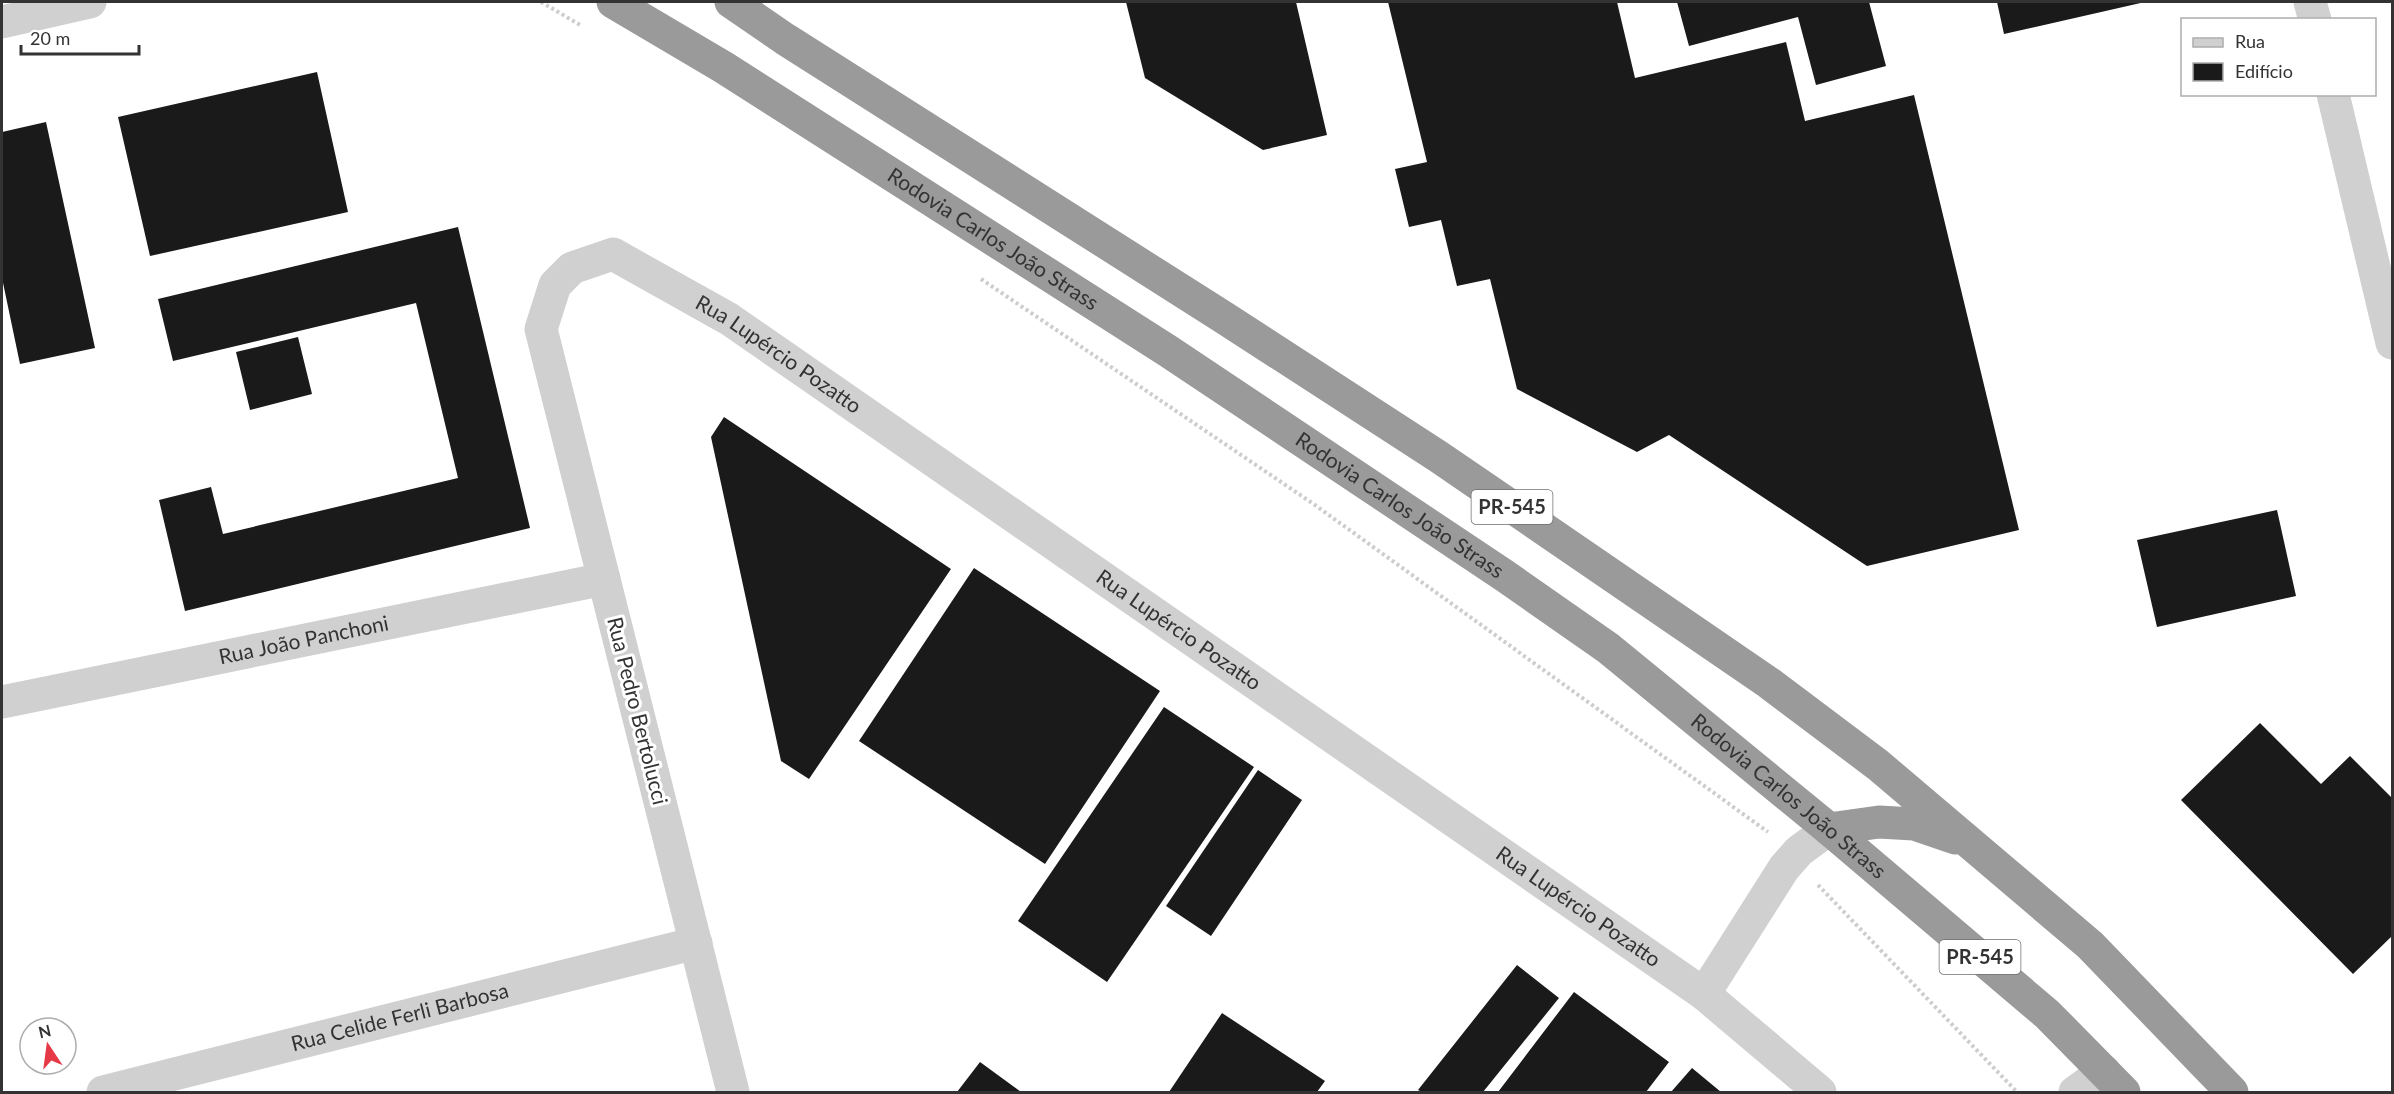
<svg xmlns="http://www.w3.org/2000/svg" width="2394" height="1094" viewBox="0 0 2394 1094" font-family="Lato,sans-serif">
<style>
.building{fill:#1a1a1a}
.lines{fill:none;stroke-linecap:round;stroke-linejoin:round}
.path{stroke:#cdcdcd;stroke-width:4;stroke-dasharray:3 3;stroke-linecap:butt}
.minor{stroke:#d0d0d0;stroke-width:33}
.highway{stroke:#9a9a9a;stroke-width:33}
.labels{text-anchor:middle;stroke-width:6;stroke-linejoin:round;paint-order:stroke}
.shield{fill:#fff;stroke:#707070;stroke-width:1.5}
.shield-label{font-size:20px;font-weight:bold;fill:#333}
.street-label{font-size:21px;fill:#333;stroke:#fff}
</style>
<rect width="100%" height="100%" fill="#fff"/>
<path class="building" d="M1126,2H1296L1327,135L1263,150L1145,78Z
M1388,2H1617L1635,78L1786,42L1805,121L1914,95L2019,530L1867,566L1669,435L1637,452L1517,389L1490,279L1457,286L1441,220L1409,227L1395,169L1427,162Z
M1677,2H1869L1886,66L1816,85L1798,17L1689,46Z
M1997,2H2145L2004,34Z
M317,72L348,212L150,256L118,117Z
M46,122L95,348L20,364L2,278V132Z
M458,227L530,528L185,611L159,500L211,487L223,534L458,478L416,303L173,361L158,299Z
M298,337L312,394L250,410L236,352Z
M724,417L951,569L809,779L781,761L711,437Z
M2277,510L2296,596L2157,627L2137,540Z
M974,568L1160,691L1045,864L859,741Z
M1164,707L1254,767L1107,982L1018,921Z
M2260,723L2321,784L2350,756L2392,798V936L2353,974L2181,800Z
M1258,770L1302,800L1211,936L1166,906Z
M1517,965L1559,998L1483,1092H1422L1418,1090Z
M1574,992L1669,1062L1646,1092H1498Z
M1222,1013L1325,1081L1317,1092H1169Z
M980,1062L1021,1092H957Z
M1692,1068L1721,1092H1671Z"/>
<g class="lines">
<path class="path" d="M541,2L582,26
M981,279L1315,505L1768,832
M1818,885L2017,1092"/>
<g class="minor">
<path d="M2310,2L2315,20"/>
<path d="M2,22L90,2"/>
<path d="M2333,94L2392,343"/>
<path id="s1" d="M2,702L604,579"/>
<path d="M1704,994L1784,868L1799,851L1829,829"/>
<path id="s2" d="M103,1092L696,943"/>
<path id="s3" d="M733,1092L541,329L555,285L572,268L613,254L729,319L1704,994L1820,1092"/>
<path d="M2075,1092L2104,1071"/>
</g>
<g class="highway">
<path id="s4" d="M613,2L723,67L1168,351L1505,576L1608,648L1829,829L2047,1014L2124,1092"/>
<path d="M731,2L785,39L1223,317L1439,457L1769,683L1878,765L2090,945L2232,1092"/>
<path d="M1829,829L1879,822L1914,824L1955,838"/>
</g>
</g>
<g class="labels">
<g class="shield">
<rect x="1471.5" y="490" width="81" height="34" rx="4.5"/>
<rect x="1939.5" y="940" width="81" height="34" rx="4.5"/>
</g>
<g class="shield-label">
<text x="1512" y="514">PR-545</text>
<text x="1980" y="964">PR-545</text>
</g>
<g class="street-label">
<text dy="7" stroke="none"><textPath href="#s4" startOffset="448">Rodovia Carlos João Strass</textPath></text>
<text dy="7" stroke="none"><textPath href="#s3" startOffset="1094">Rua Lupércio Pozatto</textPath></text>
<text dy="7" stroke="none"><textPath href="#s4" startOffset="934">Rodovia Carlos João Strass</textPath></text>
<text dy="7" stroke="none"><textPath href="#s3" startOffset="1580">Rua Lupércio Pozatto</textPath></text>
<text dy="7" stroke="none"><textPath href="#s1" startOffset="308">Rua João Panchoni</textPath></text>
<text transform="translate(637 711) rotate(76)" y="7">Rua Pedro Bertolucci</text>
<text dy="7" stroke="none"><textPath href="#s4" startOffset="1420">Rodovia Carlos João Strass</textPath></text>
<text dy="7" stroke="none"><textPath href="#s3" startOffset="2066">Rua Lupércio Pozatto</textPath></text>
<text dy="7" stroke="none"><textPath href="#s2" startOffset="306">Rua Celide Ferli Barbosa</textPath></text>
</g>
</g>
<rect width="2394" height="1094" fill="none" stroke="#333333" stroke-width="6"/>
<rect x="2181" y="18" width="195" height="78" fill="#ffffff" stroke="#adadad" stroke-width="1.5"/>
<rect x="2193" y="38" width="30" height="9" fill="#d0d0d0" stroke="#adadad" stroke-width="1.5"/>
<text x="2235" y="48" font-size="18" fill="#333333">Rua</text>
<rect x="2193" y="63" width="30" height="18" fill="#1a1a1a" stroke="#adadad" stroke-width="1.5"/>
<text x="2235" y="78" font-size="18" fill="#333333">Edifício</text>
<g transform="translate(48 1046) rotate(347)"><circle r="28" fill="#ffffff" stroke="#adadad" stroke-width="1.5"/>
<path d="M0-4.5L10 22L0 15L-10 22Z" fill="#e63946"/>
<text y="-9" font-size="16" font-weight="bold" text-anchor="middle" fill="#333333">N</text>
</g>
<path d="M21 45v9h118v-9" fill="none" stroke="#333333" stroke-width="3"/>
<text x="30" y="45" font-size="18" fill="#333333" stroke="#ffffff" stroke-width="4.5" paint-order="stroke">20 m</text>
</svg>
